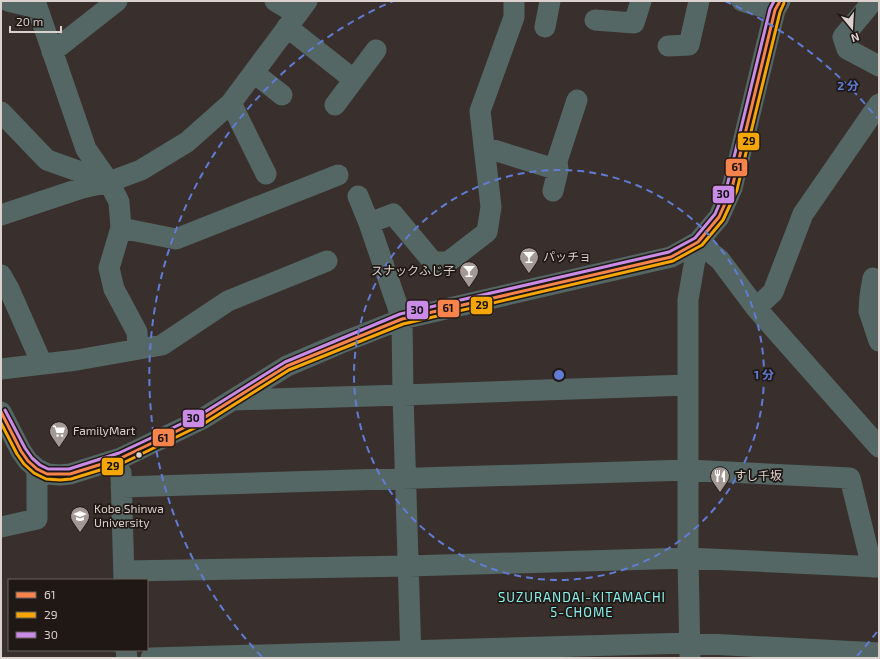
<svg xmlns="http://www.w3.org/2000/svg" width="880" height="659" viewBox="0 0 880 659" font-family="'Exo 2','Noto Sans JP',sans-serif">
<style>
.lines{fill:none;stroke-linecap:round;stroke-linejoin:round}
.minor{stroke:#546765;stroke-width:21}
.bus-1-casing{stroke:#201815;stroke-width:6}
.bus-2-casing{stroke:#201815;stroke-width:6}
.bus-3-casing{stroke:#201815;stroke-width:6}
.bus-1{stroke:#f8844c;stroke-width:3}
.bus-2{stroke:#f7a600;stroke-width:3}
.bus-3{stroke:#ca8be6;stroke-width:3}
.ring{fill:none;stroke:#607cd4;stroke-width:2;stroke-dasharray:7 5}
.bus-dot{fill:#dcd1cc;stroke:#201815;stroke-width:1.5}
.labels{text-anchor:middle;stroke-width:3.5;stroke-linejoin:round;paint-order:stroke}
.poi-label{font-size:12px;fill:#dcd1cc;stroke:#201815;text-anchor:start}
.neighbourhood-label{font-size:13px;letter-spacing:1px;fill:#87f2ed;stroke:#201815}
.centre{fill:#607cd4;stroke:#201815;stroke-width:2}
.ring-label{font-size:12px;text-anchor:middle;font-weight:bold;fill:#607cd4;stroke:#201815;stroke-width:3.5;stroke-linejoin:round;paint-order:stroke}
.line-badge{stroke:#201815;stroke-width:1.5}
.pale-badge-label{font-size:11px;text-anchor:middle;font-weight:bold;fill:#111}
</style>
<rect width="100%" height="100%" fill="#39302d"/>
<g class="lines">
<path class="minor" d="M8,1L37,8
M35,1L86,149L109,182L119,202L121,228L109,268L114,289L137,332L138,349
M275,1L297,14
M742,1L775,10
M873,1L843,37L847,49L879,66
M595,20L634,23L641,1
M287,27L353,79
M545,27L550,1
M668,46L689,45L699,1
M52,52L117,1
M254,73L282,95
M231,103L266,174
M335,105L376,50
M1,112L47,160L109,182L141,170L187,142L231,103L307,1
M484,147L558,170
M553,191L558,170L557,161L577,100
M358,196L369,223L402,319L403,395L411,658
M1,215L82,188L109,182
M369,223L393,214L433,262H448L487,232L491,207L480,111L514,17V1
M121,228L176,239L338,175
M1,275L9,289L42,364
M873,278L870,296L869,311L879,341
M756,308L773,292L803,214L879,104
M1,369L77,360L162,345L228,301L327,261
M233,400L403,395L688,385
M1,412L21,451L28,461L37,469L47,474L60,475L70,474L121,458L202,419L287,366L341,343L402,319L671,257L698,242L719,217L732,188L775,10L780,1
M121,473L124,580
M121,487L688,470L850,478L872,567
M1,527L37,519V469
M124,571L408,566L688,558L879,567
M126,650L127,658
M151,658L690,643L879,653
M690,658L688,558V300L698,242L720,260L756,308L879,447"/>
<g class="bus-1-casing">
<path id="bus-1" d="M1,412L21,451L28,461L37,469L47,474H70L121,458L202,419L287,366L402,319L671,257L698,242L719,217L732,188L775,10L780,1"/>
</g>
<g class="bus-2-casing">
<path id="bus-2" d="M1,423L17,454L24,464L34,473L46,479L60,480L71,479L123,463L205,423L289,370L403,324L673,261L702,245L723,220L737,190L780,12L784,3"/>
</g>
<g class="bus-3-casing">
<path id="bus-3" d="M5,410L25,448L32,458L40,465L48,469H69L119,453L200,415L285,362L400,314L669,252L695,238L715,214L727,186L770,9L774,1"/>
</g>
<use href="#bus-1" class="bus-1"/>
<use href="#bus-2" class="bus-2"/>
<use href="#bus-3" class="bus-3"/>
</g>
<g class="ring">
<circle cx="559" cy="375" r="205"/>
<path d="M877 632A409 409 0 0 1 856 657M262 657A409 409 0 0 1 393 1M725 1A409 409 0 0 1 877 118"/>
</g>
<defs>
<g id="bar-pin" transform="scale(1)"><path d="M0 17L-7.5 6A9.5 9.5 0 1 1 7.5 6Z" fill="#a39994" stroke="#201815"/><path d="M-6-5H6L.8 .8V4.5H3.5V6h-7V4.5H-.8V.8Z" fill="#fff"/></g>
<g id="supermarket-pin" transform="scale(1)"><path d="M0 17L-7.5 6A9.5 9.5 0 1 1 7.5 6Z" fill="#a39994" stroke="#201815"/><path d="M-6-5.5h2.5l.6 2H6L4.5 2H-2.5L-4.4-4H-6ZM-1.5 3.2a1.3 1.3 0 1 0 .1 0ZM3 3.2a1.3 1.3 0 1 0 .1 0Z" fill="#fff"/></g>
<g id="restaurant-pin" transform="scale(1)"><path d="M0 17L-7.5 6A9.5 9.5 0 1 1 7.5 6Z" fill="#a39994" stroke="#201815"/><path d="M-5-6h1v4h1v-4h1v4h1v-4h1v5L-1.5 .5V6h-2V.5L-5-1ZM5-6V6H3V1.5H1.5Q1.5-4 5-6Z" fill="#fff"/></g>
<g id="university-pin" transform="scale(1)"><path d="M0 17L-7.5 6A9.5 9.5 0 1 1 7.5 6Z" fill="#a39994" stroke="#201815"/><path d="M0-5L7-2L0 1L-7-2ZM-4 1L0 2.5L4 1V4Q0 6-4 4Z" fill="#fff"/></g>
</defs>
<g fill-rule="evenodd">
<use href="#bar-pin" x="529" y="257"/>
<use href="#bar-pin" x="469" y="271"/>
<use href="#supermarket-pin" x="59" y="431"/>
<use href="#restaurant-pin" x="720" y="476"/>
<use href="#university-pin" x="80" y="516"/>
</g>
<circle class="bus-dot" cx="139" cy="455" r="3.5"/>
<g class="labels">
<g class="poi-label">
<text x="543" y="261">パッチョ</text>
<text x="455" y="275" text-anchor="end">スナックふじ子</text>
<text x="73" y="435">FamilyMart</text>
<text x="734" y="480">すし千坂</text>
<text x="94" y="513">Kobe Shinwa<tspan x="94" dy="14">University</tspan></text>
</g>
<g class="neighbourhood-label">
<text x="582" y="602">SUZURANDAI-KITAMACHI<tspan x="582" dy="15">5-CHOME</tspan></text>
</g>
</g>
<circle cx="559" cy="375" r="6" class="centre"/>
<g class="ring-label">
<text x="848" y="90">2 分</text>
<text x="764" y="379">1 分</text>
</g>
<g class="line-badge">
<rect x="737" y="132" width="23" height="19" rx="4" fill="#f7a600"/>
<rect x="725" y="158" width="23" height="19" rx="4" fill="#f8844c"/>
<rect x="712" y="185" width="23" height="19" rx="4" fill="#ca8be6"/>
<rect x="470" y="296" width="23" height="19" rx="4" fill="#f7a600"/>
<rect x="437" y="299" width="23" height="19" rx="4" fill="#f8844c"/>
<rect x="406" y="300" width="23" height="20" rx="4" fill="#ca8be6"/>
<rect x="182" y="409" width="23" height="19" rx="4" fill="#ca8be6"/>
<rect x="152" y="428" width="23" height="19" rx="4" fill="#f8844c"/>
<rect x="101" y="457" width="23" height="19" rx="4" fill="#f7a600"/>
</g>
<g class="pale-badge-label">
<text x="749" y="145">29</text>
<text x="737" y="171">61</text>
<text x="723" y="198">30</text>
<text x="482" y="309">29</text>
<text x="448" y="312">61</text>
<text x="417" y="314">30</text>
<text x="193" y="422">30</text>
<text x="163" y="442">61</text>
<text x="113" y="470">29</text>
</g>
<rect width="880" height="659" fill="none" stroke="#dcd1cc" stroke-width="4"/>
<rect x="8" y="579" width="140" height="72" fill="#201815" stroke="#6b625e"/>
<rect x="16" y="592" width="20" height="6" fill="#f8844c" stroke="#6b625e"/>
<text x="44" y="599" font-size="12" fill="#dcd1cc">61</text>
<rect x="16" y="612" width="20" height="6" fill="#f7a600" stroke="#6b625e"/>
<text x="44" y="619" font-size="12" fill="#dcd1cc">29</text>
<rect x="16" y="632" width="20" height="6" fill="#ca8be6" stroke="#6b625e"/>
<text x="44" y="639" font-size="12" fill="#dcd1cc">30</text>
<g transform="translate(852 28) rotate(162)" stroke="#201815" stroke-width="3" paint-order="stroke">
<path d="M0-3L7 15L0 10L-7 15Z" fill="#dcd1cc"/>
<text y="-6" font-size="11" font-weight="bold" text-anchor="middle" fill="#dcd1cc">N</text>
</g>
<path d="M10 26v6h51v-6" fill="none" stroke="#dcd1cc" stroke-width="2"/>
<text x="16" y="26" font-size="12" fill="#dcd1cc" stroke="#201815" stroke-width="3" paint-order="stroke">20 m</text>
</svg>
